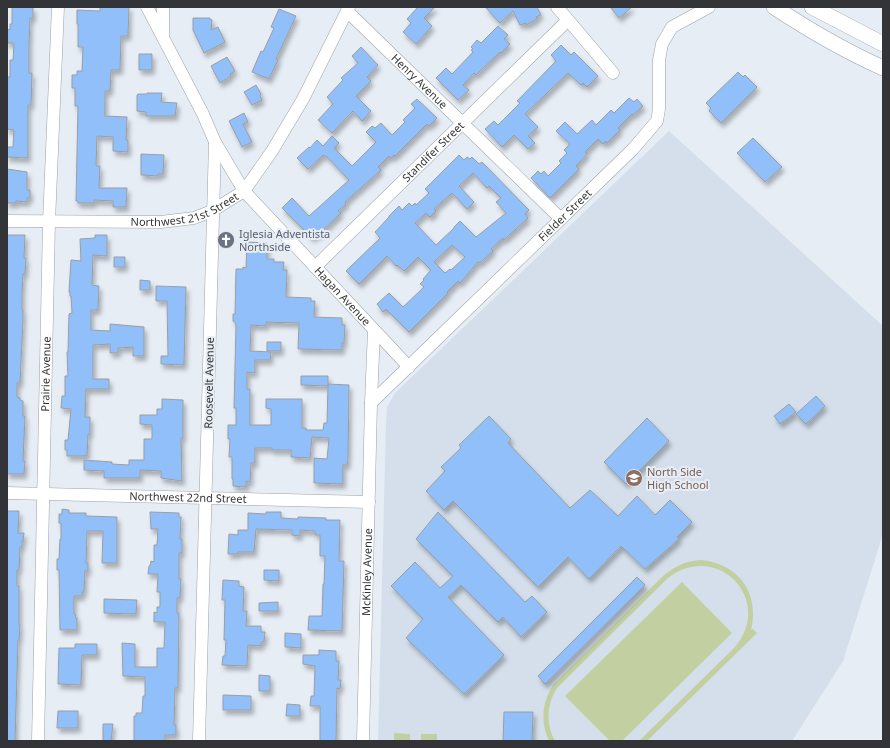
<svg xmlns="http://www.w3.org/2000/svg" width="890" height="748" viewBox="0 0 890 748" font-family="'Noto Sans',sans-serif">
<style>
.built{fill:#d4dfeb}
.green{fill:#c2d0a1}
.building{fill:#91bff9;stroke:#999ea5;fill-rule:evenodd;filter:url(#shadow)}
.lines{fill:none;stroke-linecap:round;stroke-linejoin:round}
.minor-casing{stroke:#9da2a9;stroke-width:13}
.major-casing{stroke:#9da2a9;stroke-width:16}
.minor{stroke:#fff;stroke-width:12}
.major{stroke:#fff;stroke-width:15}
.labels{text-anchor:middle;stroke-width:4;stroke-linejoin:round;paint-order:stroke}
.street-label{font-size:11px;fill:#323437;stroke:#e7edf5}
.worship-label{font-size:11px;fill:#5b616d;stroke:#e7edf5;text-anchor:start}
.education-label{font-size:11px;fill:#785e54;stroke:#e7edf5;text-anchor:start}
</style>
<defs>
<filter id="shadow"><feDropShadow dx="2.5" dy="4.5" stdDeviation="2" flood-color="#0004"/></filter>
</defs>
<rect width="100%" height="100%" fill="#e7edf5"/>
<path class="built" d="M669,131L883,326V534L843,661L792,741H378L386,423L387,407L395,393Z"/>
<path class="green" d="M701,560C739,564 760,593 751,630L753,629L757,633L647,741H639L734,648C776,600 716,539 667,579L557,688C547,704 545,723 555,741H549C540,722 542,703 553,685L663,576C675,566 686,561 701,560Z
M682,582L732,633L622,741H610L565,696Z
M394,733L410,734V741H394Z
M421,734H437V741H421Z"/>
<path class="building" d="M12,7H33V18H30L29,45V73H32L31,105H28V158L7,157V147H13L14,130L7,129V77H10V60H13L14,44L13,43H7V29L10,30V24H12Z
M100,7H129L128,36H121L120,70H111L110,91H105V116L127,117L126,140H128V152L113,151V137L97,136L96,166H100L99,188H127L126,207H113V201L94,200V203H78V201H76L78,106H75V88H72V75H77V71H82L83,47H78V24H77V10L100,11Z
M418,7H435L424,18L432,26L416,44L403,32L411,23L407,19Z
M485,7H537L541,15L536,17L537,19L526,25V23L520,25L513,11L500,23Z
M610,7H632L619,18Z
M279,9L296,16L276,59L278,60L269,79L252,72L261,51L263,52L274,28L271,27Z
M193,18H210V19L212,20L211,30L218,27L225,42L204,53L193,30Z
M498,26L508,35L504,39L510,44L501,53L500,52L476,75L474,73L463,85L469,90L458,100L436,78L446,68L452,74L473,52L471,50L473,49L471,47L477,40L481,43Z
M561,45L571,55L574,52L598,76L587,87L583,83L581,85L568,73L525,114L538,127L528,136L535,143L528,149L514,135L502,147L485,129L494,121L498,125L520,103L517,101L556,61L551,55Z
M361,47L378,65L367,77L371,81L356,96L371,111L362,121L353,111L332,133L318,120L333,104L327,97L343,80L341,78L358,63L352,56Z
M139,54H152V70H139Z
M227,57L235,71L230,74L231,76L220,83L211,66Z
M738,72L743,77L745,75L757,87L721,123L709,111L711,108L706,103Z
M256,85L261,94L260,95L262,100L252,105L244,92Z
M147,93H162L161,102L177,103L175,116H146V112L137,111V95L138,94H147Z
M629,98L634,102L637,99L643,106L633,115L632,114L618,128L620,130L607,143L606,141L603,144L598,139L585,152L587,154L576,166L579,169L550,198L531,178L538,171L541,174L544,171L548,176L561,163L559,161L567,153L564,150L570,144L556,131L565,122L577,134L592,120L596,125L611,110L614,113Z
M417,99L437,118L429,126L427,124L395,156L394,155L391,158L389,156L378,167L381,170L345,202L346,204L338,211L341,213L318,235L317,234L312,238L282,208L292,198L309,216L349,180L327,157L323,155L308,169L297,158L309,147L310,148L317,140L323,146L332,136L339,143L334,148L352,166L376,142L366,132L372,126L375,128L381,123L392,135L405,122L403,120L415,108L411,104Z
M244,113L248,122L243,124L252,142L242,147L229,121Z
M753,138L782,167L765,182L737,153Z
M141,154L164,155L163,174H158V176L141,175Z
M459,155L464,160L467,157L470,159L472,157L479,164L482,162L529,210L525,214L528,218L504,240L503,238L491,249L493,251L480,263L478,262L460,283L458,281L447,292L448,293L409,332L386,309L383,312L377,304L389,293L403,307L424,287L420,284L424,280L423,279L431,270L418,257L404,271L397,265L396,266L387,256L359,284L346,271L380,238L375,232L389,217V216L399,206L402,210L409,203L412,206L415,203L416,205L429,193L425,189ZM473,173L487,188L489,186L501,198L496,202L506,213L476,237L460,221L454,227V228L436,245L415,223L426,213L430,217L436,211L434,209L452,193L467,209L474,202L459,186ZM452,245L465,257L451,270L450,269L445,273L434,262Z
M7,169L27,172V190H30V198H27V202L16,201V203H7Z
M7,235H25L24,258H26L25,274H23L22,292V310H23V319L20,383H17V397L20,398V400L23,401V416H25L23,461H25L24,474H7Z
M95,235H107V256L93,255L92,285L99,286L98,310H91V330L110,331V324L144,327V356H133V347L118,348V353H110V344L93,345V379H109V389H86L85,417H90V434H88L87,456H67V450H65V440H68L71,409L61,408L62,396H65V376H68L67,352H68L69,314L72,313L71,296H70V292H69L71,260L81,261L80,239L95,238Z
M247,242L267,243V259H274V262H284L283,270H287L286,297L311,298V301H315L314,317L342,318V325H345L344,343H342V350L298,349L299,323L266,322V326L251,325L250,351L271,352L270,360H255V373L247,372V389H250V425H271V409L266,408V399H302V428H306V430H323L324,423H327L328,384L349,385L348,459L347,465H343V484L314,483V458L327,459L329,438L312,437L310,458L291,457V450H272V448H255V463H251L250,482L246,481V487L233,486V479H232V457H229L230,439H228V425H236V408H234L236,325L235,322L233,321V314H235L236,269H243V267L246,268Z
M114,257H125V267H114Z
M140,280L150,281V290H140Z
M156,286L186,287L184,365L161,364V356H168L167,301H156Z
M267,342H281V351H267Z
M301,376H328V386L301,385Z
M816,396L825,406L806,424L796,414Z
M162,399L183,400V438H181L182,481L161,478V471L140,470V478H104V471L84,470V460L112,462V464L129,465V460H144V439H152V425L140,424V415H157V409H162Z
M789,404L796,412L780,424L774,416Z
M489,416L511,439L508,443L570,508L590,490L618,516L637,496L655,515L670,500L692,522L677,537L679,539L645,569L621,546L589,579L568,557L538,587L453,501L444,510L426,491L445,471L441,467L461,448L459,445Z
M647,418L669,441L626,484L604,462Z
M62,509L69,510V513H86V516L117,517V563H102L103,531H87L86,563H88V571H85L84,592H82V596H74V614H75L76,618H77V630H60L59,570H57V559H59L60,539H61V523H59V514H62Z
M7,511H19L18,533H24L23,541H22V547H20L19,570H17V586H19V625H20L19,640H18L15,741H7Z
M150,512L179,513V517H181L180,539H182V553H179V579H181L180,598H177V613H179L178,688H175L174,725H176V735H165V741H134V716H136V713H142L143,696H145V677L123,676L122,643L135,644V667H157V648H164L165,622H154V612L157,613V607H160V592H157L158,574H148L149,566H150L151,561L154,562V545H157L158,529H151Z
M266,512H281V518L298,519V517L326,518V520H340L339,561H344L342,631L308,630L309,616H322L323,584H324L325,556H320V535H315V531L300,530V536L292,535V530L256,529L254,552H238V554H228L229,534L238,535V530H248V513L266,514Z
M438,512L525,602L532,596L547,612L521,637L503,617L498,622L461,585L448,597L504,655L464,694L406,638L423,619L391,586L415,562L440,588L453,576L416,539Z
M264,570H279V581L264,580Z
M637,577L645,585L545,684L538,676Z
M223,580L239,581V586L244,587L243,611H247L246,626H261V632H265L264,642H261V646L248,645L247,666L222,665L223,656H225L226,640H224L225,600H222Z
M104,599L137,600L136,614L104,613Z
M278,602V611H259V603Z
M285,633L301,634V648L285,647Z
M75,644H97V655H82L81,685L58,684L59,648H75Z
M319,650L336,651V661H339L338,680H341L340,689L337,688L336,741H320V706H310L311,696H314L315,666L303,664V655H319Z
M259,675L270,676V691H259Z
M223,695L251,696V710H223Z
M287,704L300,705V716H286Z
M58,711H78V728H57Z
M504,712H533L532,741H503Z
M103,724H113L111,741H103Z"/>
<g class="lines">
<g class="minor-casing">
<g id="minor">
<path d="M147,7L203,114L215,142L199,741"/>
<path d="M557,7L613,73"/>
<path id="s1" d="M347,11L561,219"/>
<path d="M163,36V7"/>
<path id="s2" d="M215,142L244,191L409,367"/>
<path id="s3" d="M7,221L161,222L194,218L212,211L244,191L272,151L303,99L349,7"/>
<path id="s4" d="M315,267L568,20"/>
<path id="s5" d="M371,403L633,149L657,121L659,109V60L662,44L672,27L709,7"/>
<path id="s6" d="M7,493L369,502"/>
<path id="s7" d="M38,741L49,222L58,7"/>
<path id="s8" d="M363,741L371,403L374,330"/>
</g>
</g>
<g class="major-casing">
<path id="major" d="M774,7C809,30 845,51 883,68
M812,7L883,44"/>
</g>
<use href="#minor" class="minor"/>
<use href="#major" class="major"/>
</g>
<defs>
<g id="church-disc" transform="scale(0.9)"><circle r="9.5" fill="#6b7280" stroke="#e7edf5"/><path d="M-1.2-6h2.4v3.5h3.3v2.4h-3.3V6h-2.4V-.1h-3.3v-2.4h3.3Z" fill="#fff"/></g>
<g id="school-disc" transform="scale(0.9)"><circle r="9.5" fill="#8d6e63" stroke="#e7edf5"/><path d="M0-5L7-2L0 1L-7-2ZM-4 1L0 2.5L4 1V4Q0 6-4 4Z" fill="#fff"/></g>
</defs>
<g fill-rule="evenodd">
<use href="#church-disc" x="226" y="240"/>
<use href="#school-disc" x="634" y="478"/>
</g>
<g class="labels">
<g class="street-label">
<text dy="4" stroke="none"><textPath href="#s1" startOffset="101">Henry Avenue</textPath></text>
<text dy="4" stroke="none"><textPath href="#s4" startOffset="165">Standifer Street</textPath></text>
<text dy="4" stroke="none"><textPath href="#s3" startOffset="180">Northwest 21st Street</textPath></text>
<text dy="4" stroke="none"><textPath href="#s5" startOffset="270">Fielder Street</textPath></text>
<text dy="4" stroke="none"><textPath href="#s2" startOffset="201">Hagan Avenue</textPath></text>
<text dy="4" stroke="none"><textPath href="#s7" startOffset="367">Prairie Avenue</textPath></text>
<text transform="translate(209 383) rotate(-89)" y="4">Roosevelt Avenue</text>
<text dy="4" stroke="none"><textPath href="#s6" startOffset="181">Northwest 22nd Street</textPath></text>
<text dy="4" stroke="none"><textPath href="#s8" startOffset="169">McKinley Avenue</textPath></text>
</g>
<g class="worship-label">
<text x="239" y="238">Iglesia Adventista<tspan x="239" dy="13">Northside</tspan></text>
</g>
<g class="education-label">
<text x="647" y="476">North Side<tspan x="647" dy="13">High School</tspan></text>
</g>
</g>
<rect width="890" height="748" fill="none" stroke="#323437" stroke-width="16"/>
</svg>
